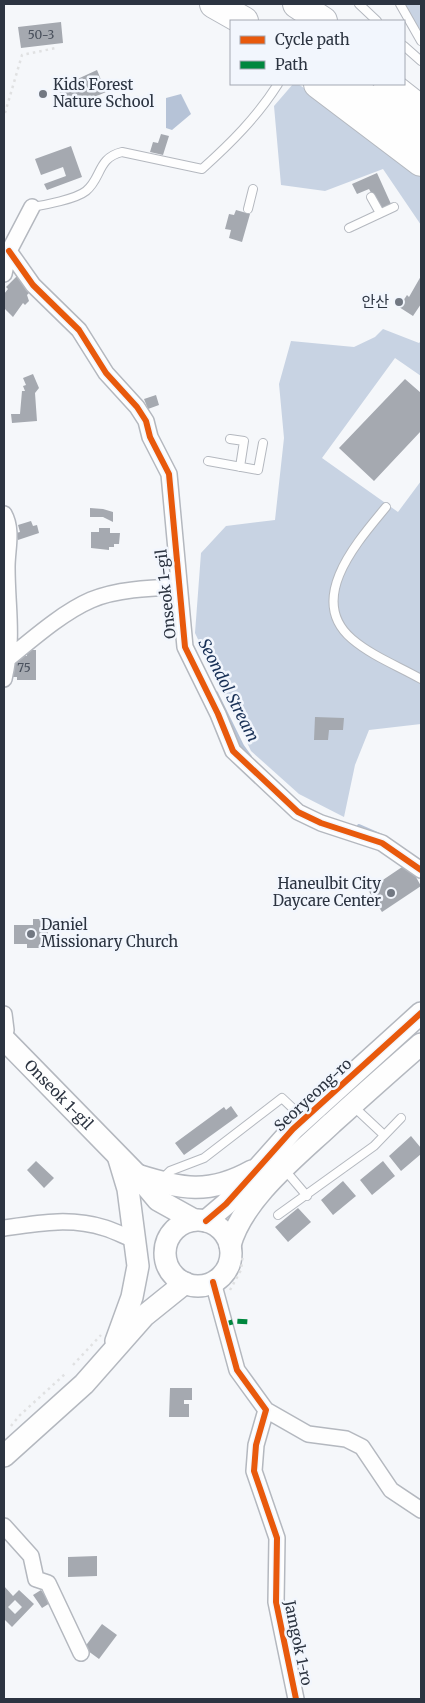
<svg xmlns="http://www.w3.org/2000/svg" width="425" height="1703" viewBox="0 0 425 1703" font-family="Merriweather,'Noto Sans KR',serif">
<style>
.forest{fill:#c8d3e3}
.water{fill:#b6c3d7}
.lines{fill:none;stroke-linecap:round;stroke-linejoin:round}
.stream{stroke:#b6c3d7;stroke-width:4}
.building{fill:#a5a9b0;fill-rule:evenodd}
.lane-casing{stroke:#b4b8bf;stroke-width:10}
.street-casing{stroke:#b4b8bf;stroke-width:18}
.secondary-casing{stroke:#b4b8bf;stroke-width:24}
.highway-casing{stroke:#b4b8bf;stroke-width:30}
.path{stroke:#e0e1e2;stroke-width:2.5;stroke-dasharray:2.5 4;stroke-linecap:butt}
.lane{stroke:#fefefe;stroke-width:8}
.street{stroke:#fefefe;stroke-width:15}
.secondary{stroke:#fefefe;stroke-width:21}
.highway{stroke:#fefefe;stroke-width:28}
.quiet{stroke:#00873e;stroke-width:5;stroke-dasharray:10 5;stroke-linecap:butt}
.cycleway-casing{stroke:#f2f6fd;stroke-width:9}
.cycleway{stroke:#e8590c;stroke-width:6}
.poi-dot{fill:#727882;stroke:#f2f6fd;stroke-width:2}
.labels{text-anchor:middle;stroke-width:5;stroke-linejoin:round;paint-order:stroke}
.number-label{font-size:12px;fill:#4a515d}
.poi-label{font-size:15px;fill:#2c3441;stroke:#f2f6fd;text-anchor:start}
.street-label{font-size:15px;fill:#2c3441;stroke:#f2f6fd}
.water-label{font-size:16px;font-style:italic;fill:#183056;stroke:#f2f6fd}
</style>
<rect width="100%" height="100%" fill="#f5f7fa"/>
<path class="forest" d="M397,4H421V32L415,34Z
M293,84H298L421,166V225L383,169L325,191L281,185L274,106Z
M383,329L419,343L421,341V376L395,358L322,458L398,512L421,481V724L369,730L355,765L344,817L299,794L251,751L195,633L201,553L226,526L275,520L284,438L279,384L291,341L354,347L375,337Z"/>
<path class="water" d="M181,94L191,114L172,130L166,128V98Z"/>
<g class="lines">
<path class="stream" d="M216,693L242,746L250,757
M359,826L382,836"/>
</g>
<path class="building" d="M61,22L63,43L21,48L18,27Z
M97,70L106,92L67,109L58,88Z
M161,134L169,136L163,155L150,152L153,142L158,143Z
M71,146L82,177L47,190L44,184L66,176L63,167L41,175L35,159Z
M377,173L391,204L380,209L369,189L357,194L352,184Z
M236,210L250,214L242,242L229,238L231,230L225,229L229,214L234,215Z
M18,275L31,291L27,295L29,301L25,305L23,303L13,317L4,308V294L8,289L6,287Z
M421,276V304L413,316L399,307L407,295L409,297Z
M33,374L39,388L35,393L37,421L12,423L11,414H20L22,391H25L23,386L26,385L23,378Z
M405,379L421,393V431L374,481L339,448Z
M156,395L159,405L148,409L144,399Z
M90,508L103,509L113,512V522L103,517H90Z
M31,521L33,526L37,525L39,533L18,540L16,533L20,532L18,525Z
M99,528H110V533H120L119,544H114V547H109V550L91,548V532H99Z
M27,650H36V680H17V677H12V659L18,656H27Z
M315,717L344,718L343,730H329L328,740H314Z
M408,863L421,886L382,912L368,890Z
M33,919H41V925H48V942H41V948H27V944H14V925H33Z
M231,1106L238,1116L184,1155L175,1143L224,1107L226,1110Z
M411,1136L421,1148V1154L401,1171L389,1156Z
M36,1161L54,1178L44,1188L27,1170Z
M383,1161L395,1176L372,1195L360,1180Z
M343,1181L356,1196L333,1215L321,1200Z
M298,1208L311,1222L288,1242L275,1227Z
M170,1388H192V1400H184V1404H189V1417H169Z
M97,1556V1576L68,1577V1557Z
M4,1586L13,1596L19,1590L34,1604L12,1627L4,1619ZM15,1600L22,1607L15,1614L8,1607Z
M41,1590L50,1603L42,1608L33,1595Z
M102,1624L117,1635L99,1659L84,1648Z"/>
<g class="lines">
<g class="lane-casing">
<path id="lane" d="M359,4L377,21
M400,4L421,41
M404,46L421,61
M371,197L380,213
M32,207C45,205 76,199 86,191C102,178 97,158 122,152L202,169C231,143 257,117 278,84
M248,209L253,189
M349,228L394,207
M230,439L244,441L240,467
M208,461L258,470L263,443
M386,507C359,540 305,599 352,639C372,656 398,666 421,679
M353,1106L384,1135
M284,1169L307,1196
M161,1180L170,1171L204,1158L282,1098L302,1117
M278,1215L374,1146L401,1118"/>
</g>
<g class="street-casing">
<path id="street" d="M9,251L33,285L79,330L106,373L137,407L146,421L150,437L169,474L185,647L218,714L233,751L298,812L321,823L382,843L421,870
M4,274L9,251L32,207
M4,514C13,530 7,549 7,567C7,609 14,636 4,679
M4,662C29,642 61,613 91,600C117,589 151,588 178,587
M4,1014L6,1030L4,1038
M4,1228C38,1223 71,1217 105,1228C115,1231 124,1236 134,1240
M213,1282L237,1370L266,1410L256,1445L254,1471L277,1538L276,1602L296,1699
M266,1410L308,1434L346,1439L362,1447L391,1490L421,1510
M4,1526L31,1556L36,1579L48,1583L81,1653"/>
</g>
<g class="secondary-casing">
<g id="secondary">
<path id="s1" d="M4,1039L137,1175L158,1200L194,1220"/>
<path d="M137,1175C181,1189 209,1195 252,1171"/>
<circle cx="198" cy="1253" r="33"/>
<path d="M206,1221L226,1204L293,1129L421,1013"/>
<path d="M230,1245C243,1198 297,1156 332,1123C362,1096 391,1070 421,1044"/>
<path d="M116,1341L132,1297L138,1266L128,1189L119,1159"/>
<path d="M4,1456L84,1384L144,1316L185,1283"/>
</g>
</g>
<g class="highway-casing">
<path id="highway" d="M214,4L244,21
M297,4L323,21
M318,84L421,162
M388,84L421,110
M355,90L421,135"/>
</g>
<path class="path" d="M5,113L22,55L56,48
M230,1290L241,1270L243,1254
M73,1365L101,1335
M11,1426L19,1416L65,1374"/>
<use href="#lane" class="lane"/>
<use href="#street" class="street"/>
<use href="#secondary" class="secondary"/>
<use href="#highway" class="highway"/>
<path class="quiet" d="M223,1325L235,1321L250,1322"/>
<g class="cycleway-casing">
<path id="cycleway" d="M9,251L33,285L79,330L106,373L137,407L146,421L150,437L169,474L185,647L218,714L233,751L298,812L321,823L382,843L421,870
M206,1221L226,1204L293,1129L421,1013
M213,1282L237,1370L266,1410L256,1445L254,1471L277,1538L276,1602L296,1699"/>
</g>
<use href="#cycleway" class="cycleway"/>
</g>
<g class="poi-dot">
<circle cx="43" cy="94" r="5"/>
<circle cx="399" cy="302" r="5"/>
<circle cx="391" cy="893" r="5"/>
<circle cx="31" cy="934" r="5"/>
</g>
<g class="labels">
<g class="number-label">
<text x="41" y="39">50-3</text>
<text x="24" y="672">75</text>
</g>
<g class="poi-label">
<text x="53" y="90">Kids Forest<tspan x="53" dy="17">Nature School</tspan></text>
<text x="389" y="307" text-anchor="end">안산</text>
<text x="381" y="889" text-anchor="end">Haneulbit City<tspan x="381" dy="17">Daycare Center</tspan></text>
<text x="41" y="930">Daniel<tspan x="41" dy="17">Missionary Church</tspan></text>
</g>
<g class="street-label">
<text transform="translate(166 594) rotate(-96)" y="5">Onseok 1-gil</text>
<text dy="5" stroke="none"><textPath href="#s1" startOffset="78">Onseok 1-gil</textPath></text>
<text transform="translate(313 1095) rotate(-43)" y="5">Seoryeong-ro</text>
<text transform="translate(298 1643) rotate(78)" y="5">Jamgok 1-ro</text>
</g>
<g class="water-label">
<text transform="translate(229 690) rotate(63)" y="6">Seondol Stream</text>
</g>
</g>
<rect width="425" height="1703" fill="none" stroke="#2c3441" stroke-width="10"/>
<rect x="230" y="20" width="175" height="65" fill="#f2f6fd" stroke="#a3a8b2"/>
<rect x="240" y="36" width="25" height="8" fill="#e8590c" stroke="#a3a8b2"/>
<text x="275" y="45" font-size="15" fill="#2c3441">Cycle path</text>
<rect x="240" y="61" width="25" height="8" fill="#00873e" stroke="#a3a8b2"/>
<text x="275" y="70" font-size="15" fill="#2c3441">Path</text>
</svg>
